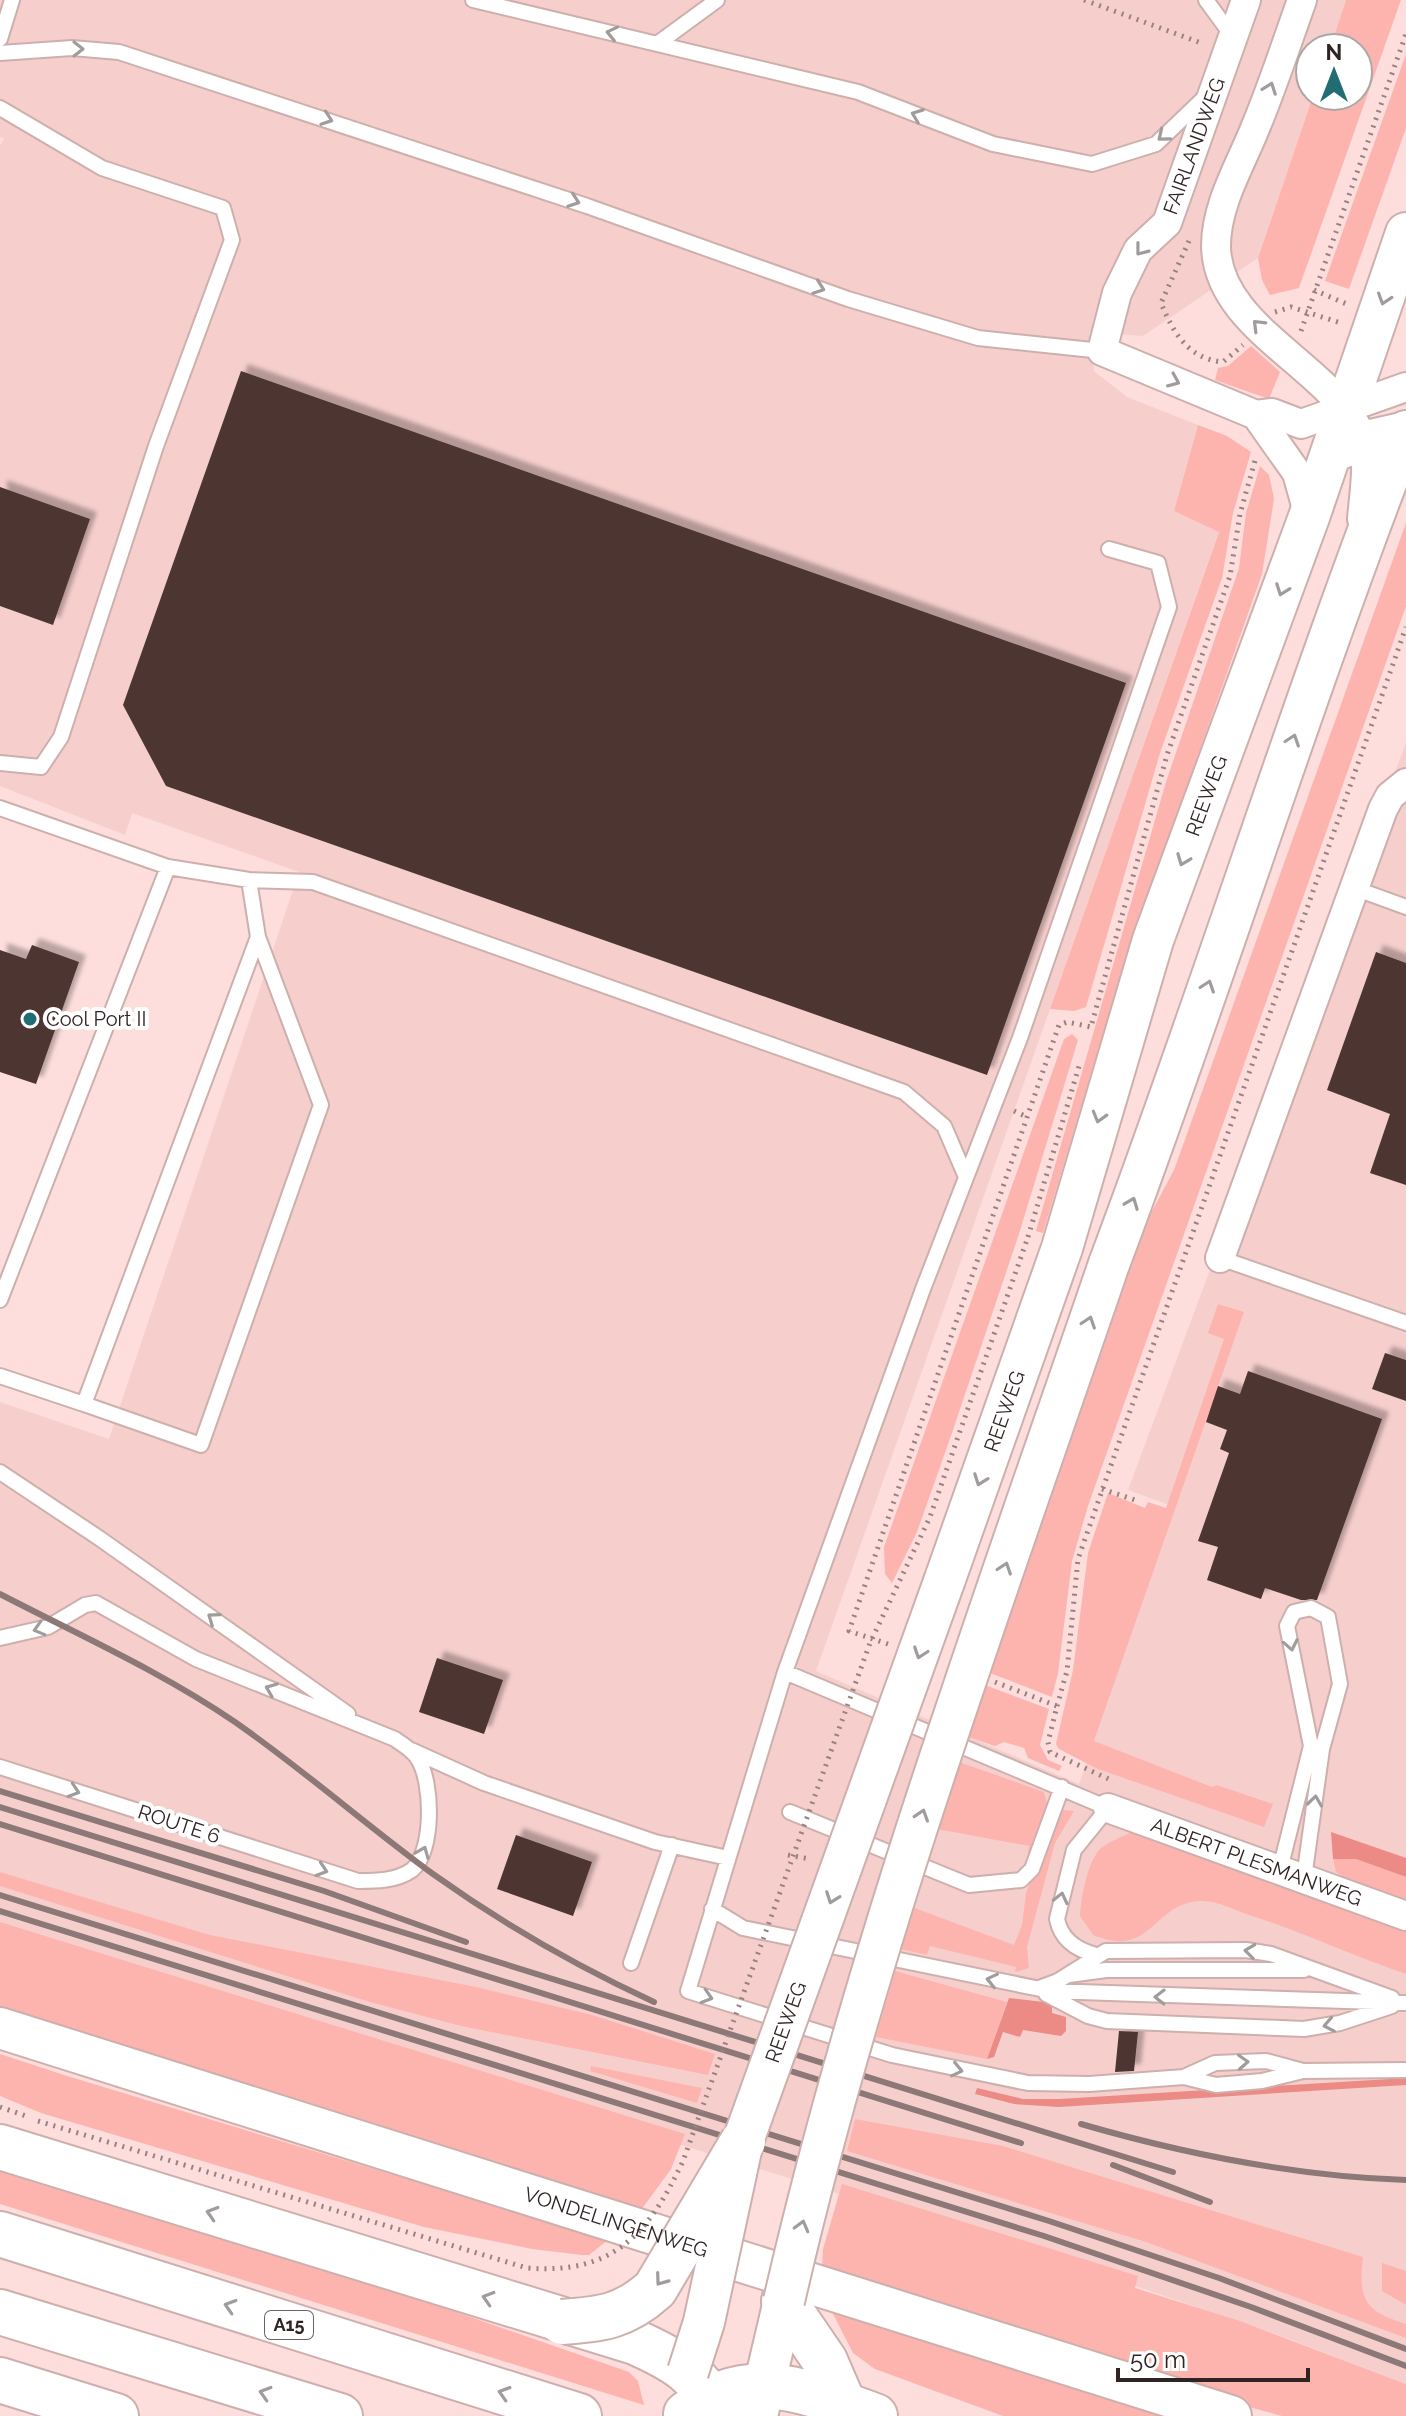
<svg xmlns="http://www.w3.org/2000/svg" width="1406" height="2416" viewBox="0 0 1406 2416" font-family="Raleway,sans-serif">
<style>
.built{fill:#f6cfcd}
.green{fill:#fdb4af}
.forest{fill:#ec8a85}
.building{fill:#4d3533;filter:url(#shadow)}
.lines{fill:none;stroke-linecap:round;stroke-linejoin:round}
.service-casing{stroke:#cdafad;stroke-width:18}
.minor-casing{stroke:#cdafad;stroke-width:32}
.tertiary-casing{stroke:#cdafad;stroke-width:40}
.secondary-casing{stroke:#cdafad;stroke-width:44}
.motorway-casing{stroke:#cdafad;stroke-width:48}
.path{stroke:#988281;stroke-width:5;stroke-dasharray:2 6;stroke-linecap:butt}
.service{stroke:#fff;stroke-width:14}
.minor{stroke:#fff;stroke-width:28}
.tertiary{stroke:#fff;stroke-width:36}
.secondary{stroke:#fff;stroke-width:40}
.motorway{stroke:#fff;stroke-width:44}
.rail{stroke:#8c7877;stroke-width:6}
.secondary-bridge-casing{stroke:#cdafad;stroke-width:44;stroke-linecap:butt}
.motorway-bridge-casing{stroke:#cdafad;stroke-width:48;stroke-linecap:butt}
.path-bridge{stroke:#988281;stroke-width:5;stroke-dasharray:2 6;stroke-linecap:butt}
.secondary-bridge{stroke:#fff;stroke-width:40}
.motorway-bridge{stroke:#fff;stroke-width:44}
.oneway{stroke:#a19c9c}
.poi-dot{fill:#226d74;stroke:#fff;stroke-width:3}
.labels{text-anchor:middle;stroke-width:8;stroke-linejoin:round;paint-order:stroke}
.shield{fill:#fff;stroke:#6d6565;stroke-width:2}
.shield-label{font-size:18px;font-weight:bold;fill:#2f2323}
.street-label{font-size:20px;fill:#2f2323;stroke:#fff}
.poi-label{font-size:20px;fill:#2f2323;stroke:#fff;text-anchor:start}
</style>
<defs>
<filter id="shadow"><feDropShadow dx="7" dy="-7" stdDeviation="2" flood-color="#0004"/></filter>
</defs>
<rect width="100%" height="100%" fill="#fddedc"/>
<path class="built" d="M0,0H1346L1330,48H1310V96H1313L1258,258L1143,336L1089,332L1094,371L1127,397L1198,425L1174,511L1219,531L816,1671L1079,1784L1175,1507L1128,1490L1406,743V2384L1273,2333L1100,2274L0,1935V1402L109,1439L299,872L132,813L125,835L0,786V145L4,139L0,137Z"/>
<path class="green" d="M1346,0H1401L1299,288L1270,295L1262,280L1258,258L1313,96H1358V48H1330Z
M1406,54V128L1349,289L1325,281Z
M1251,346L1280,372L1269,399L1215,380L1218,368L1228,366Z
M1198,425L1227,436L1251,452L1233,513L1222,578L1160,753L1086,1007L1074,1011L1050,1009L1219,532L1174,511Z
M1260,466L1269,475L1274,499L1262,574L1122,970L1043,1233L1036,1231L1166,782L1239,568L1246,513Z
M1406,523V606L1088,1506L1072,1561L1058,1673L1052,1697L990,1673L1128,1271L1143,1228L1174,1170Z
M1072,1034L1078,1040L1019,1234L953,1430L917,1532L892,1583L885,1574L884,1547L1064,1039Z
M1218,1304L1244,1312L1094,1741L1212,1787L1217,1785L1273,1804L1264,1827L1098,1769L1059,1749L1056,1744L1073,1670L1088,1553L1108,1493L1145,1508L1148,1502L1166,1508L1224,1339L1208,1333Z
M985,1685L1049,1709L1040,1745L1048,1760L1062,1766L1059,1771L1028,1758L1024,1748L1004,1742L995,1746L968,1737Z
M959,1762L1044,1792L1047,1803L1027,1862L1029,1846L937,1829Z
M1064,1810L1074,1811L1055,1843L1027,1947L1029,1968L1015,1972L1016,1967L930,1946L927,1955L900,1949L912,1907L1014,1945L1022,1925L1026,1893L1056,1816Z
M1134,1831L1357,1909L1406,1931V1974C1353,1956 1303,1932 1249,1915C1234,1910 1218,1901 1202,1901C1153,1901 1153,1960 1093,1935L1080,1916C1081,1898 1087,1863 1100,1849C1109,1841 1124,1836 1134,1831Z
M1333,1859H1356L1406,1877V1899L1347,1879L1336,1872Z
M0,1872L210,1935L476,1987L592,2015L715,2054L708,2075L461,2026L370,2002L0,1886Z
M0,1922L685,2134L671,2169L636,2217L0,2016Z
M895,1971L1007,2002L987,2059L876,2037Z
M0,2054L64,2075L608,2240L589,2255H582L532,2249L424,2227L41,2113L0,2096Z
M591,2066L702,2088L697,2103L590,2071Z
M855,2119L1003,2146L1363,2257C1358,2300 1365,2311 1406,2324V2338L1146,2242L847,2151Z
M0,2163L257,2243L629,2372L638,2381L644,2405L0,2204Z
M842,2184L1138,2276L1135,2288L1240,2321L1406,2384V2416H1282L1175,2387L822,2271L823,2249Z
M1382,2263L1406,2271V2305L1382,2291Z
M830,2308L1167,2416H1003L875,2369L853,2353Z"/>
<path class="forest" d="M1331,1832L1406,1858V1877L1356,1859H1333Z
M1009,1998L1052,2003V2013L1066,2017V2031L1061,2036L1023,2030L1020,2037L1003,2032L994,2057L987,2059Z
M1406,2078V2085L1059,2107L1014,2104L975,2094L977,2088L1023,2099H1059Z"/>
<path class="building" d="M241,371L1126,683L987,1075L166,786L123,705Z
M0,487L90,519L53,625L0,606Z
M32,945L79,962L36,1084L0,1072V950L26,959Z
M1376,952L1406,963V1185L1370,1173L1390,1114L1327,1090Z
M1385,1353L1406,1360V1401L1372,1389Z
M1248,1371L1382,1419L1317,1600H1301L1265,1588L1261,1599L1207,1580L1218,1547L1198,1541L1229,1453L1220,1449L1227,1430L1206,1422L1218,1386L1240,1394Z
M437,1658L503,1680L484,1734L419,1712Z
M516,1835L592,1862L573,1916L497,1889Z
M1119,2031L1138,2032L1134,2071L1115,2072Z"/>
<g class="lines">
<g class="service-casing">
<path id="service" d="M473,0L858,92L993,144L1092,164L1156,144L1205,97
M1206,0L1233,37
M0,39L12,0
M657,44L717,0
M0,53L72,48L119,52L587,206L848,299L978,338L1102,351
M0,108L102,168L223,208L232,240L156,446L61,737L41,767L0,763
M1109,549L1158,563L1169,607L1020,1038L923,1289L785,1672L688,1991L892,2055L1028,2083L1089,2084L1184,2077L1216,2085L1262,2081L1303,2071
M0,808L168,867L249,880L313,882L904,1092L944,1126L966,1177
M1354,888L1406,907
M1220,1258L1406,1323
M0,1300L168,867
M0,1376L84,1404L258,937L249,880
M84,1404L201,1445L321,1105L258,937
M0,1472L99,1538L348,1714
M0,1638L48,1627L85,1605L96,1603L196,1659L395,1739C403,1745 413,1750 418,1759C433,1782 434,1852 412,1870C396,1881 376,1881 358,1881L0,1767
M785,1672L1108,1808L1074,1850L1057,1919C1061,1940 1077,1950 1096,1955
M411,1750L484,1783L655,1842L728,1858
M790,1812L969,1885L1021,1880L1032,1869L1062,1787
M1280,1869L1311,1746L1287,1626L1294,1612L1311,1608L1328,1617L1340,1684L1322,1749L1304,1878
M712,1909L743,1928L1050,1991L1406,2003
M631,1963L672,1845
M1069,1975L1106,1970H1304
M1039,1988L1058,1981L1106,1951L1246,1950L1271,1954L1392,1998
M1046,1994L1088,2016L1107,2021L1304,2029L1340,2023L1392,2006
M1184,2077L1215,2063L1266,2061L1303,2071L1406,2070"/>
</g>
<g class="minor-casing">
<g id="minor">
<path d="M1246,0L1167,223L1138,250L1117,293L1102,351L1256,415L1297,473L1309,516"/>
<path d="M1302,0C1287,42 1273,85 1256,126C1241,164 1216,204 1216,246C1217,326 1325,364 1358,429C1372,456 1364,491 1362,519"/>
<path d="M1256,415L1272,413L1301,424L1406,387"/>
<path d="M1220,1258L1383,809L1390,796L1406,783"/>
<path id="s1" d="M1108,1808L1406,1916"/>
</g>
</g>
<g class="tertiary-casing">
<path id="tertiary" d="M1330,455L1375,437L1406,430"/>
</g>
<g class="secondary-casing">
<g id="secondary">
<path d="M1109,1264C1213,988 1299,706 1406,431"/>
<path id="s2" d="M945,1579L1062,1248L1153,940L1309,517L1406,233"/>
<path id="s3" d="M0,2028L1231,2416"/>
<path d="M757,2416L784,2301"/>
</g>
</g>
<g class="motorway-casing">
<path id="motorway" d="M0,2147L635,2342C671,2358 705,2375 716,2416
M0,2234L579,2416
M784,2301L825,2361L844,2405
M0,2312L340,2416
M0,2380L116,2416
M686,2414C749,2364 808,2392 875,2416"/>
</g>
<path class="path" d="M1084,0L1204,44
M1189,241L1161,303C1173,332 1188,359 1223,362L1243,345
M1314,290L1349,305
M1275,312L1291,307L1341,323
M1301,331L1406,34
M1092,1023L1167,755L1230,576L1240,514L1256,457
M1014,1111L1027,1117
M1028,1237L1080,1063
M1102,1489L1135,1500
M888,1644L849,1631L1059,1025L1067,1022L1091,1027
M995,1682L1057,1706L1048,1742L1050,1752L1113,1781
M1057,1706L1067,1671L1078,1559L1406,627
M788,1855L810,1859
M0,2107L26,2116"/>
<use href="#service" class="service"/>
<use href="#minor" class="minor"/>
<use href="#tertiary" class="tertiary"/>
<use href="#secondary" class="secondary"/>
<use href="#motorway" class="motorway"/>
<path class="rail" d="M0,1594C79,1635 162,1672 235,1722C304,1770 366,1825 433,1874C503,1924 576,1966 654,2002
M0,1791L324,1891L466,1942
M0,1807L1173,2172
M0,1824L1021,2143
M0,1895L1049,2221L1219,2278L1406,2349
M0,1911L1044,2236L1251,2307L1406,2366
M1081,2124C1188,2155 1294,2176 1406,2180
M1113,2165L1210,2202"/>
<g class="secondary-bridge-casing">
<g id="secondary-bridge">
<path d="M784,2301C865,1948 992,1606 1109,1264"/>
<path id="s4" d="M688,2372L704,2322L743,2141L945,1579"/>
</g>
</g>
<g class="motorway-bridge-casing">
<path id="motorway-bridge" d="M562,2322C602,2319 624,2317 655,2289L743,2141"/>
</g>
<path class="path-bridge" d="M38,2121L527,2268C614,2275 649,2233 683,2161L870,1643L930,1517L1028,1237"/>
<use href="#secondary-bridge" class="secondary-bridge"/>
<use href="#motorway-bridge" class="motorway-bridge"/>
</g>
<defs><path id="oneway-chevron" d="M-2-3.5L2.5 0L-2 3.5" fill="none" stroke-width="1.6" stroke-linecap="round" stroke-linejoin="round" transform="scale(2)"/></defs>
<g class="oneway">
<use href="#oneway-chevron" transform="translate(612 33) rotate(-167)"/>
<use href="#oneway-chevron" transform="translate(78 49)"/>
<use href="#oneway-chevron" transform="translate(1270 88) rotate(-70)"/>
<use href="#oneway-chevron" transform="translate(917 115) rotate(-159)"/>
<use href="#oneway-chevron" transform="translate(327 119) rotate(19)"/>
<use href="#oneway-chevron" transform="translate(1163 136) rotate(141)"/>
<use href="#oneway-chevron" transform="translate(574 201) rotate(19)"/>
<use href="#oneway-chevron" transform="translate(1141 250) rotate(128)"/>
<use href="#oneway-chevron" transform="translate(819 288) rotate(20)"/>
<use href="#oneway-chevron" transform="translate(1384 299) rotate(108)"/>
<use href="#oneway-chevron" transform="translate(1258 325) rotate(-135)"/>
<use href="#oneway-chevron" transform="translate(1174 381) rotate(23)"/>
<use href="#oneway-chevron" transform="translate(1282 590) rotate(110)"/>
<use href="#oneway-chevron" transform="translate(1293 740) rotate(-71)"/>
<use href="#oneway-chevron" transform="translate(1183 860) rotate(111)"/>
<use href="#oneway-chevron" transform="translate(1208 986) rotate(-71)"/>
<use href="#oneway-chevron" transform="translate(1099 1117) rotate(106)"/>
<use href="#oneway-chevron" transform="translate(1132 1203) rotate(-69)"/>
<use href="#oneway-chevron" transform="translate(1089 1322) rotate(-71)"/>
<use href="#oneway-chevron" transform="translate(980 1480) rotate(110)"/>
<use href="#oneway-chevron" transform="translate(1005 1568) rotate(-71)"/>
<use href="#oneway-chevron" transform="translate(213 1618) rotate(-145)"/>
<use href="#oneway-chevron" transform="translate(39 1629) rotate(164)"/>
<use href="#oneway-chevron" transform="translate(1291 1645) rotate(79)"/>
<use href="#oneway-chevron" transform="translate(920 1653) rotate(109)"/>
<use href="#oneway-chevron" transform="translate(271 1689) rotate(-158)"/>
<use href="#oneway-chevron" transform="translate(74 1791) rotate(18)"/>
<use href="#oneway-chevron" transform="translate(1315 1801) rotate(-82)"/>
<use href="#oneway-chevron" transform="translate(922 1815) rotate(-72)"/>
<use href="#oneway-chevron" transform="translate(423 1852) rotate(-68)"/>
<use href="#oneway-chevron" transform="translate(322 1870) rotate(18)"/>
<use href="#oneway-chevron" transform="translate(832 1898) rotate(110)"/>
<use href="#oneway-chevron" transform="translate(1061 1898) rotate(-77)"/>
<use href="#oneway-chevron" transform="translate(1250 1951) rotate(-173)"/>
<use href="#oneway-chevron" transform="translate(992 1980) rotate(-167)"/>
<use href="#oneway-chevron" transform="translate(707 1997) rotate(17)"/>
<use href="#oneway-chevron" transform="translate(1160 1997) rotate(-179)"/>
<use href="#oneway-chevron" transform="translate(1329 2025) rotate(169)"/>
<use href="#oneway-chevron" transform="translate(1243 2062) rotate(-3)"/>
<use href="#oneway-chevron" transform="translate(957 2070) rotate(13)"/>
<use href="#oneway-chevron" transform="translate(212 2213) rotate(-163)"/>
<use href="#oneway-chevron" transform="translate(802 2226) rotate(-75)"/>
<use href="#oneway-chevron" transform="translate(661 2280) rotate(126)"/>
<use href="#oneway-chevron" transform="translate(488 2298) rotate(-163)"/>
<use href="#oneway-chevron" transform="translate(230 2306) rotate(-163)"/>
<use href="#oneway-chevron" transform="translate(265 2393) rotate(-163)"/>
<use href="#oneway-chevron" transform="translate(504 2393) rotate(-163)"/>
</g>
<circle class="poi-dot" cx="30" cy="1019" r="8"/>
<g class="labels">
<rect class="shield" x="265" y="2311" width="48" height="28" rx="6"/>
<g class="shield-label">
<text x="289" y="2331">A15</text>
</g>
<g class="street-label">
<text transform="translate(1194 146) rotate(-70)" y="7">FAIRLANDWEG</text>
<text dy="7" stroke="none"><textPath href="#s2" startOffset="826">REEWEG</textPath></text>
<text dy="7" stroke="none"><textPath href="#s2" startOffset="178">REEWEG</textPath></text>
<text transform="translate(179 1824) rotate(18)" y="7">ROUTE 6</text>
<text dy="7" stroke="none"><textPath href="#s1" startOffset="158">ALBERT PLESMANWEG</textPath></text>
<text dy="7" stroke="none"><textPath href="#s4" startOffset="364">REEWEG</textPath></text>
<text dy="7" stroke="none"><textPath href="#s3" startOffset="646">VONDELINGENWEG</textPath></text>
</g>
<g class="poi-label">
<text x="46" y="1026">Cool Port II</text>
</g>
</g>
<g transform="translate(1334 72)"><circle r="38" fill="#ffffff" stroke="#aca7a7" stroke-width="2"/>
<path d="M0-6L14 30L0 20L-14 30Z" fill="#226d74"/>
<text y="-12" font-size="22" font-weight="bold" text-anchor="middle" fill="#2f2323">N</text>
</g>
<path d="M1118 2368v12h190v-12" fill="none" stroke="#2f2323" stroke-width="4"/>
<text x="1130" y="2368" font-size="24" fill="#2f2323" stroke="#ffffff" stroke-width="6" paint-order="stroke">50 m</text>
</svg>
